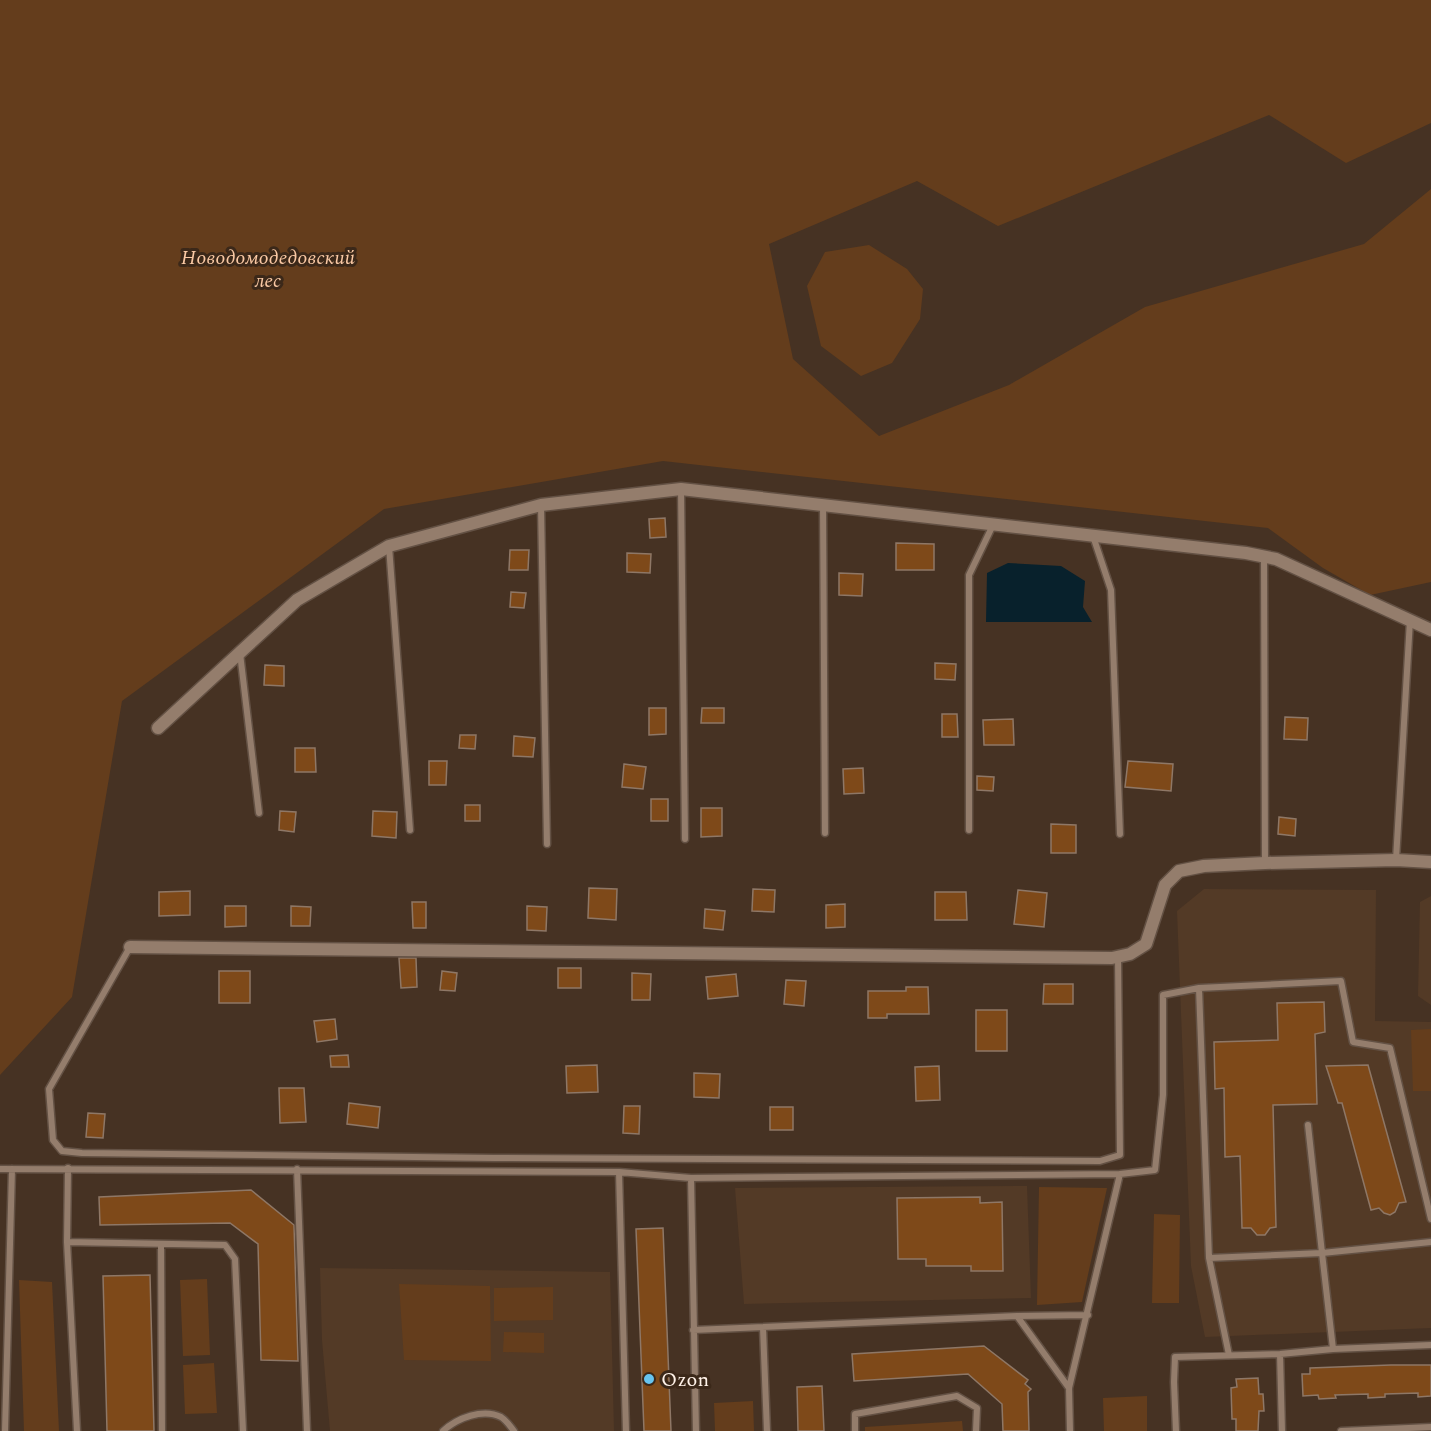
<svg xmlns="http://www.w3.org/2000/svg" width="1431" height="1431" viewBox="0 0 1431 1431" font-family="Spectral,serif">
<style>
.built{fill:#533a26}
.green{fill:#643d1c}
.water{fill:#08212c}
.building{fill:#7e4919;stroke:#8e7766;stroke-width:1.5}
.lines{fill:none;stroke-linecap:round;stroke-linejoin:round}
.lane-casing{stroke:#635144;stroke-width:9}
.street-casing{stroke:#635144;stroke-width:15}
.lane{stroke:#947d6c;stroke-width:6}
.street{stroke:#947d6c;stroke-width:12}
.poi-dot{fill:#67c4ef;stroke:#3b2819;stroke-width:2}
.labels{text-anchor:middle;stroke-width:6;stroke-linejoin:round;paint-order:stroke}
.park-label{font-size:20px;font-style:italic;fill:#fac9a4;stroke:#3b2819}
.poi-label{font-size:20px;fill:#fff2e8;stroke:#3b2819;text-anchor:start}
</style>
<rect width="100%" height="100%" fill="#463223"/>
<path class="built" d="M1204,889L1376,890L1375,1021L1431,1022V1328L1205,1337L1191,1266L1177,911Z
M1431,896V1005L1418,996L1420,902Z
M1027,1186L1031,1298L744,1304L735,1188Z
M320,1268L610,1272L614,1431H330L322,1340Z"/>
<path class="green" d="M0,0H1431V123L1346,163L1269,115L998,226L917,181L769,244L793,359L879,436L1009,385L1145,307L1364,244L1431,189V582L1370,595L1323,568L1268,528L663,461L384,509L122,701L72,997L0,1075Z
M869,245L907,269L923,289L920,319L892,363L861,376L821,346L807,286L825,252Z
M1431,1029V1091H1413L1411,1030Z
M1039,1187L1107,1188L1082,1302L1037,1305Z
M1154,1214L1180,1215L1179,1303H1152Z
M207,1279L210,1355L183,1356L180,1280Z
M19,1280L52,1282L59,1431H24Z
M399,1284L490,1286L491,1361L404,1360Z
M553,1287V1320L494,1321V1288Z
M504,1332L544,1333V1353L503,1352Z
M214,1363L217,1413L185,1414L183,1365Z
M1147,1396V1431H1104L1103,1398Z
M753,1401L754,1431H715L714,1403Z
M962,1421L963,1431H865V1427Z"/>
<path class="water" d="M1008,563L1061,566L1085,581L1083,607L1092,622H986L987,573Z"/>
<path class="building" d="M665,518L666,537L650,538L649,519Z
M896,543L934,544V570H896Z
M510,550H529L528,570H509Z
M627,553L651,554L650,573L627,572Z
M839,573L863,574L862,596L839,595Z
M511,592L526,593L524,608L510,607Z
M935,663L956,664L955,680L935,679Z
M265,665L284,666V686L264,685Z
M649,708H666V734L649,735Z
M702,708H724V723H701Z
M942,714H957L958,737H942Z
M1285,717L1308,718L1307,740L1284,739Z
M1013,719L1014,745H984L983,720Z
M460,735H476L475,749L459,748Z
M514,736L535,738L533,757L513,756Z
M295,748H315L316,772H295Z
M429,761H447L446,785H429Z
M1128,761L1173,764L1171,791L1125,787Z
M624,764L646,767L643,789L622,787Z
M863,768L864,793L844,794L843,769Z
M977,776L994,777L993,791L977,790Z
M651,799H668V821H651Z
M465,805H480V821H465Z
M701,808H722V836L701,837Z
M280,811L296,812L294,832L279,830Z
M373,811L397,812L396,838L372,836Z
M1279,817L1296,819L1295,836L1278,834Z
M1051,824L1076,825V853H1051Z
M589,888L617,889L616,920L588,918Z
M753,889L775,890L774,912L752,911Z
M1018,890L1047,893L1044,927L1014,924Z
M190,891V915L159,916V892Z
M935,892H966L967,920H935Z
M412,902H426V928H413Z
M845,904V927L826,928V905Z
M225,906H246V926L225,927Z
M291,906L311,907L310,926H291Z
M527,906L547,907L546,931L527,930Z
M705,909L725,911L723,930L704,928Z
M399,958H416L417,987L401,988Z
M558,968H581V988H558Z
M219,971H250V1003H219Z
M442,971L457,973L455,991L440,990Z
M632,973L651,974L650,1000H632Z
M736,974L738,996L708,999L706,977Z
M786,980L806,981L804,1006L784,1004Z
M1044,984H1073V1004H1043Z
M906,987H928L929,1014H887V1018H868V991H906Z
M1324,1002L1325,1032L1315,1034L1317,1104L1273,1105L1276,1227L1270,1228L1265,1235H1257L1251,1228H1242L1240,1156L1225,1157L1224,1088L1215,1089L1214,1042L1278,1040L1277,1003Z
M976,1010H1007V1051H976Z
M335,1019L337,1039L317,1042L314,1021Z
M348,1055L349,1067H331L330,1056Z
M597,1065L598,1092L567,1093L566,1066Z
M1368,1065L1406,1202L1399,1203L1395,1212L1390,1215L1384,1213L1379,1208L1371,1210L1342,1103H1338L1326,1066Z
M939,1066L940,1100L916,1101L915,1067Z
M694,1073L720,1074L719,1098L694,1097Z
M279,1088H304L306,1122L280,1123Z
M349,1103L380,1107L378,1128L347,1124Z
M624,1106H640L639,1134L623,1133Z
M770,1107H793V1130H770Z
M88,1113L105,1114L103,1138L86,1137Z
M251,1190L294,1225L298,1361L261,1360L258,1244L230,1223L100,1225L99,1197Z
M980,1197V1203L1002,1202L1003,1271H971V1266H926V1259H898L897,1198Z
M663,1228L671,1431H644L636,1229Z
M150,1275L154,1431H107L103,1276Z
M984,1346L1028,1380L1025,1384L1031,1389L1028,1392L1029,1431H1003L1002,1404L968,1374L854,1381L852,1354Z
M1391,1365H1431V1396L1418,1397V1393L1385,1394V1397L1368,1398V1394L1335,1395L1336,1398L1319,1399L1318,1395L1303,1396L1302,1374H1310V1368Z
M1258,1378L1259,1394H1263L1264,1411H1259L1258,1431H1236V1419H1232L1231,1388L1237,1387L1236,1379Z
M822,1386L824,1431H798L797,1387Z"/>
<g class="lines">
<g class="lane-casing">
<path id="lane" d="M681,489L685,839
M541,505L547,844
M823,505L825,833
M1093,536L1111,590L1120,834
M389,546L410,830
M1264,557L1265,863
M240,653L259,813
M969,830V575L993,525
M1396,860L1410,620
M130,947L49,1089L53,1140L62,1151L82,1153L494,1158L1100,1161L1120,1155L1118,957
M1308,1125L1322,1253L1431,1242
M68,1168L67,1242L225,1245L235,1259L243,1431
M0,1169L619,1172L691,1178L1120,1174L1155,1170L1163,1095V995L1199,988
M297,1169L307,1431
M619,1172L626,1431
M691,1178L696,1431
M67,1242L77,1431
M161,1244L162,1431
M1209,1258L1199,988L1341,981L1353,1042L1390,1048L1431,1219
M1017,1316L1088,1315
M763,1328L767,1431
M693,1330L1017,1316L1069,1388
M1280,1354L1282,1431
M1229,1355L1209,1258L1322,1253L1333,1349
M5,1431L12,1169
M443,1431C457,1418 483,1408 501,1417C506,1420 510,1426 514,1431
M855,1431V1414L957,1396L977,1408L976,1431
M1070,1431L1069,1388L1120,1174
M1176,1431L1174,1382L1175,1357L1280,1354L1333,1349L1431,1345
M1341,1431L1431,1427"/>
</g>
<g class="street-casing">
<path id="street" d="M158,728L297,600L389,546L541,505L681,489L1246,553L1276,559L1431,630
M130,947L1112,958L1130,954L1146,944L1165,885L1179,871L1204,866L1265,863L1396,860L1431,862"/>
</g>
<use href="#lane" class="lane"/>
<use href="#street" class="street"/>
</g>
<circle class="poi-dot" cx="649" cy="1379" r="6"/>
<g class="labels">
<g class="park-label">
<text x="268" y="264">Новодомодедовский<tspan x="268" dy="23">лес</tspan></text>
</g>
<g class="poi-label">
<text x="661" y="1386">Ozon</text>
</g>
</g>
</svg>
